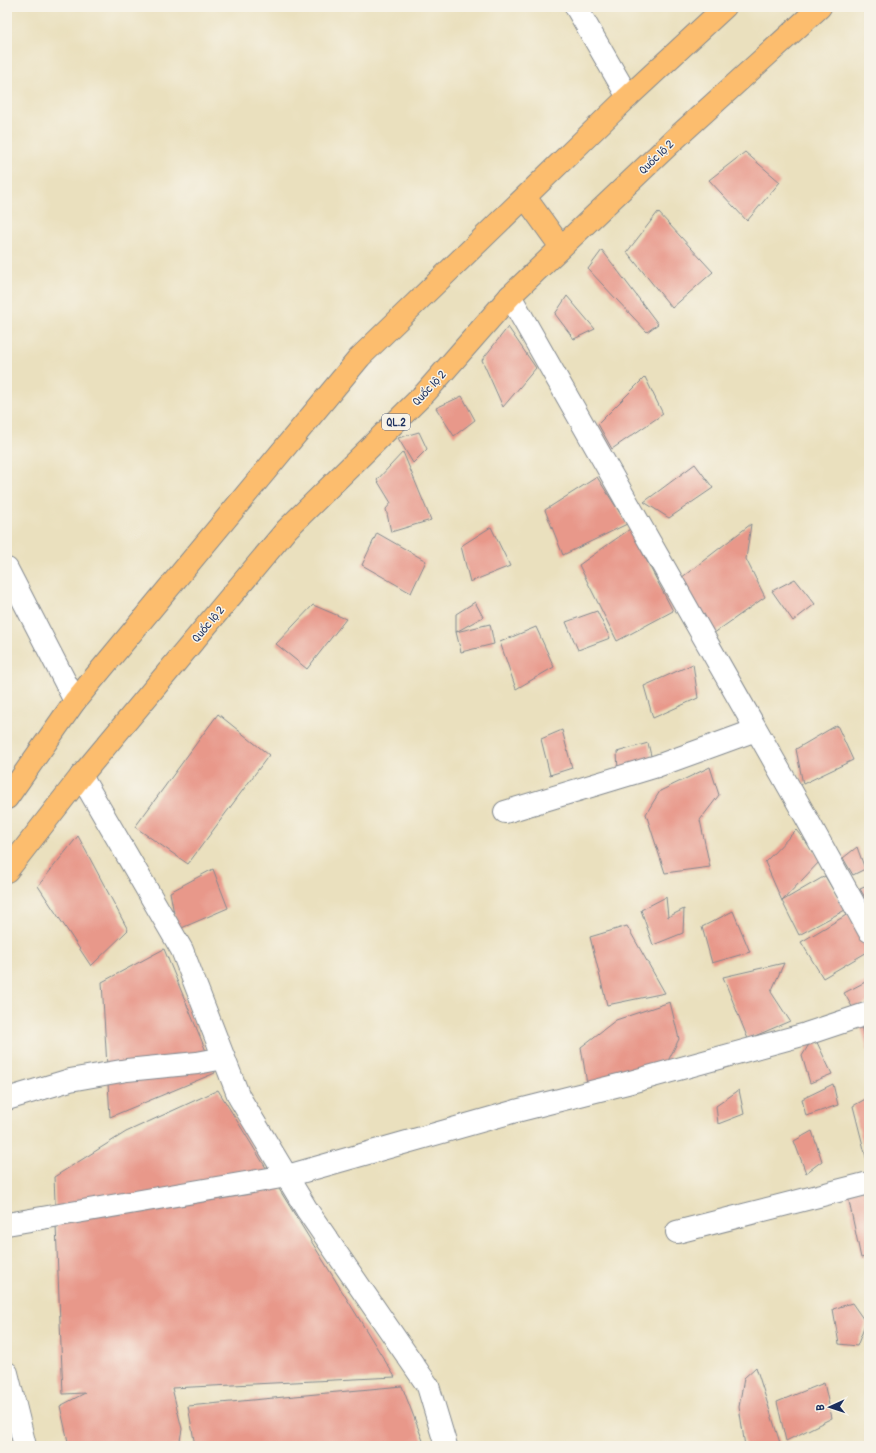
<svg xmlns="http://www.w3.org/2000/svg" width="876" height="1453" viewBox="0 0 876 1453" font-family="Pangolin,sans-serif">
<style>
.building{fill:#e8988a}
.lines{fill:none;stroke-linecap:round;stroke-linejoin:round}
.minor-casing{stroke:#82888e;stroke-width:24}
.highway-casing{stroke:#82888e;stroke-width:24}
.minor{stroke:#fff;stroke-width:22}
.highway{stroke:#fcbd6e;stroke-width:22}
.labels{text-anchor:middle;stroke-width:3;stroke-linejoin:round;paint-order:stroke}
.shield{fill:#f7f3e8;stroke:#5d6a87;stroke-width:1}
.shield-label{font-size:10px;font-weight:bold;fill:#1b2f5e}
.street-label{font-size:11px;fill:#1b2f5e;stroke:#f7f3e8}
</style>
<rect width="100%" height="100%" fill="#f7f3e8"/>
<filter id="ink" filterUnits="userSpaceOnUse"><feTurbulence type="fractalNoise" baseFrequency=".025" numOctaves="2"/><feDisplacementMap in="SourceGraphic" scale="8" xChannelSelector="R" yChannelSelector="G"/><feConvolveMatrix kernelMatrix="1 2 1 2 8 2 1 2 1" color-interpolation-filters="sRGB"/></filter>
<filter id="wash" filterUnits="userSpaceOnUse"><feTurbulence type="fractalNoise" baseFrequency=".012" numOctaves="4" result="noise"/><feDisplacementMap in="SourceGraphic" scale="16" xChannelSelector="R" yChannelSelector="G"/><feGaussianBlur stdDeviation="0.9" result="paint"/><feColorMatrix in="noise" values="0 0 0 0 0 0 0 0 0 0 0 0 0 0 0 0 0 1.4 0 .05"/><feComposite in="paint" operator="in"/></filter>
<g filter="url(#wash)">
<rect width="100%" height="100%" fill="#eae0be"/>
<g id="blocks">
<path class="building" d="M745,152L780,182L747,221L709,180Z
M658,212L713,272L672,308L627,252Z
M602,250L658,324L647,332L588,269Z
M567,296L595,329L574,339L555,314Z
M508,327L536,368L503,407L482,360Z
M645,377L663,414L612,449L598,424Z
M462,396L475,420L454,436L436,408Z
M419,432L427,449L413,463L398,438Z
M403,452L431,520L391,532L386,509L391,503L377,480Z
M695,464L713,488L669,518L644,502Z
M597,477L627,524L563,555L545,510Z
M751,524L746,559L765,597L710,636L681,578Z
M491,527L510,566L470,582L461,546Z
M630,529L673,611L617,641L579,565Z
M377,533L426,561L411,593L362,565Z
M795,579L815,604L793,621L772,591Z
M475,602L483,617L456,632V614Z
M313,605L346,619L307,669L276,644Z
M597,611L610,638L578,650L566,622Z
M490,624L494,644L461,652L456,632Z
M536,627L554,667L516,689L500,642Z
M693,664L698,698L653,718L644,686Z
M218,714L269,755L188,864L135,827Z
M837,725L853,760L803,784L796,749Z
M562,730L572,768L550,775L541,739Z
M648,743L652,760L618,771L617,752Z
M710,767L719,795L700,820L710,867L665,873L646,814L660,791Z
M796,830L821,860L782,901L765,862Z
M78,836L128,930L91,966L38,886Z
M857,847L865,869L853,875L843,858Z
M213,869L228,908L177,930L170,892Z
M825,876L845,910L799,935L782,901Z
M869,885V904L860,889Z
M666,897L668,917L684,909L683,933L653,945L641,910Z
M733,911L750,952L712,963L702,927Z
M848,914L869,945V951L823,978L801,942Z
M627,926L665,993L607,1005L590,937Z
M164,949L215,1073L110,1117L102,982Z
M784,963L771,992L790,1021L748,1039L723,977Z
M869,980V1001L854,1010L844,993Z
M670,1002L679,1039L663,1071L587,1084L581,1047L616,1020Z
M869,1022V1055L860,1023Z
M814,1036L832,1074L810,1083L802,1056Z
M833,1084L838,1105L806,1116L802,1099Z
M218,1090L395,1377L172,1388L182,1429L179,1446H69L60,1406L85,1393L63,1394L54,1177L126,1132Z
M739,1090L744,1114L718,1124L716,1106Z
M869,1097V1165H868L853,1106Z
M812,1131L822,1161L806,1173L794,1141Z
M869,1188V1256L861,1258L847,1192Z
M852,1303L866,1323L857,1346L839,1344L833,1309Z
M756,1367L781,1446H745L739,1407L744,1378Z
M824,1383L832,1418L786,1441L777,1402Z
M402,1386L425,1446H195L188,1406Z"/>
</g>
</g>
<g filter="url(#ink)">
<use href="#blocks" fill-opacity="0" stroke="#82888e" stroke-width="1"/>
<g class="lines">
<g class="minor-casing">
<path id="minor" d="M576,7L628,97
M510,296L802,810L869,931
M7,569L75,701
M81,776L182,950L239,1097L307,1210L428,1386L446,1446
M505,812L657,766L756,730
M7,1099L70,1080L127,1070L197,1063L224,1058
M7,1224L287,1176L516,1111L627,1083L806,1034L869,1013
M677,1232L869,1183
M7,1373L25,1446"/>
</g>
<g class="highway-casing">
<path id="highway" d="M525,197L561,247
M7,798L75,701L360,357L628,97L725,7
M7,871L81,776L287,529L426,392L510,296L676,138L820,7"/>
</g>
<use href="#minor" class="minor"/>
<use href="#highway" class="highway"/>
</g>
</g>
<g class="labels">
<rect class="shield" x="382" y="414" width="28" height="16" rx="3"/>
<g class="shield-label">
<text x="396" y="426">QL.2</text>
</g>
<g class="street-label">
<text transform="translate(656 157) rotate(-44)" y="4">Quốc lộ 2</text>
<text transform="translate(429 388) rotate(-47)" y="4">Quốc lộ 2</text>
<text transform="translate(208 624) rotate(-50)" y="4">Quốc lộ 2</text>
</g>
</g>
<rect width="876" height="1453" fill="none" stroke="#f7f3e8" stroke-width="24"/>
<g transform="translate(830 1407) rotate(267)" stroke="#f7f3e8" stroke-width="3" paint-order="stroke">
<path d="M0-3L7 15L0 10L-7 15Z" fill="#1b2f5e"/>
<text y="-6" font-size="11" font-weight="bold" text-anchor="middle" fill="#1b2f5e">B</text>
</g>
</svg>
